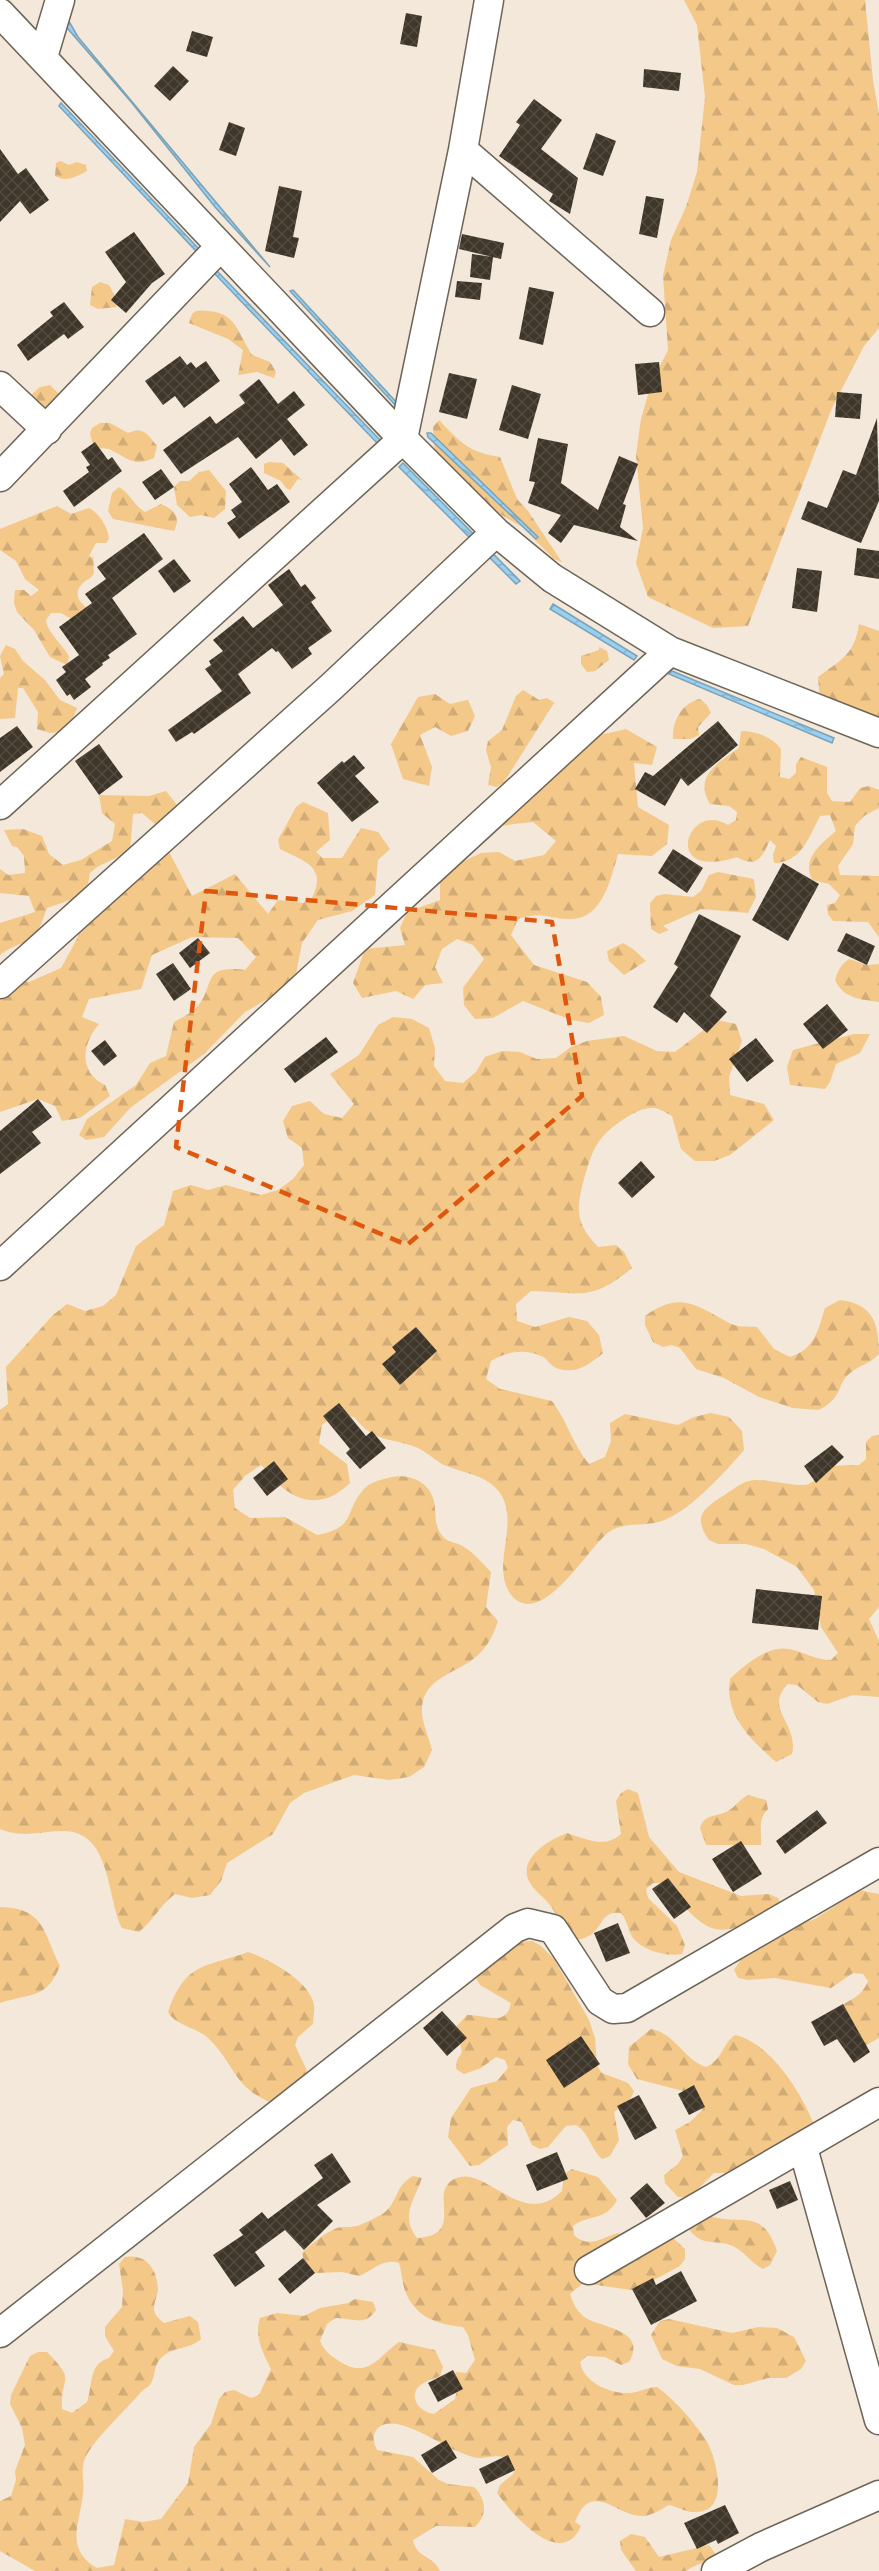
<svg xmlns="http://www.w3.org/2000/svg" width="879" height="2571" viewBox="0 0 879 2571" font-family="Helvetica,sans-serif">
<style>
.forest{fill:url(#forest-firs)}
.water{fill:url(#water-waves);stroke:#7ca2b8;stroke-width:1.5}
.building{fill:url(#building-cross-hatch)}
.lines{fill:none;stroke-linecap:round;stroke-linejoin:round}
.minor-casing{stroke:#6e6558;stroke-width:31}
.minor{stroke:#fff;stroke-width:28}
.marked{fill:none;stroke:#df570e;stroke-width:4.5;stroke-dasharray:12 8;stroke-linejoin:round}
</style>
<defs>
<pattern id="forest-firs" width="22" height="20" patternUnits="userSpaceOnUse" patternTransform="scale(1.5)"><rect width="22" height="20" fill="#f4c888"/><path d="M5 1l3.5 6h-7zM16 11l3.5 6h-7z" fill="#d2ac76"/></pattern>
<pattern id="water-waves" width="16" height="10" patternUnits="userSpaceOnUse" patternTransform="scale(1.5)"><rect width="16" height="10" fill="#98d0f2"/><path d="M0 5q4-4 8 0t8 0" fill="none" stroke="#84b3d0"/></pattern>
<pattern id="building-cross-hatch" width="8" height="8" patternUnits="userSpaceOnUse" patternTransform="scale(1.5)"><rect width="8" height="8" fill="#3f362a"/><path d="M0 0l8 8M0 8l8-8" fill="none" stroke="#534b41"/></pattern>
</defs>
<rect width="100%" height="100%" fill="#f3e8d9"/>
<path class="forest" d="M684,0H865L873,80L879,114V328L864,346L832,408L748,626L713,628L648,597L636,563L643,528L636,455L641,419L651,384L668,350L663,276L671,240L686,207L697,172L705,97L697,25Z
M60,161L69,165L77,162L86,165L87,171C77,176 67,183 55,176L56,163Z
M100,282L109,285L118,302L116,307L98,309L90,305L92,287Z
M196,311C236,309 235,328 252,355L270,362L276,372L274,378L257,372L238,375L243,350L228,339L189,323L192,314Z
M50,385L65,400L55,419L30,396L40,387Z
M439,420C461,443 468,452 500,457L517,499L528,511L562,562L554,559L522,527L473,498L435,454L433,427Z
M100,423H110L128,433C143,426 148,434 157,446L154,458C133,468 127,457 109,449C104,448 99,449 94,446L90,434L92,428Z
M269,462L283,463L302,480L298,479L290,490L286,488L281,481L264,473V464Z
M209,470L226,491L225,509L214,518L201,515L190,517L177,505L174,487L180,481H189L199,472Z
M119,487C131,494 133,505 145,512L161,504C175,510 181,517 174,531L113,519L108,511L112,493Z
M57,506L71,514L89,508C99,513 108,527 109,539L106,543H96L89,556L93,558V552L94,573C91,579 87,579 83,583C70,596 83,605 93,613L73,620L61,613H51L46,620C46,630 63,646 69,656L67,665L50,657L34,630L17,612L14,603L15,590H24L31,596L39,590L25,579L16,561L0,550V529Z
M859,624L879,631V724L821,712L818,677C841,660 855,654 859,624Z
M6,645L15,649L23,661L45,680L60,700L77,708L68,731L50,733L37,729L38,712L23,688H18L15,718L0,719V678L4,674L0,656Z
M599,647L607,651L609,660L595,671L587,672L581,664V656L599,650Z
M523,690L539,700L547,698L558,705L554,703L504,782L497,787L488,785L491,767L486,750L488,741L502,730L516,696Z
M435,694L450,704L468,700L475,716L468,731L451,736L435,727L420,735L432,767L429,786L403,779L391,744L418,697Z
M700,699L707,705L711,713L698,727L699,735L691,739H673C672,721 682,703 700,699Z
M626,729L657,747L652,765L634,763L638,807L669,825L667,844L652,856L618,854C611,878 602,921 569,919C546,918 542,911 518,919L511,935L534,965L587,982L601,997L604,1015L589,1023L571,1020L523,1001L493,1018L475,1019L464,1005L463,988L484,959L473,945L457,939L442,949L435,967L443,983L425,985L413,999L396,991L362,998L353,983L365,949L405,945L400,928L407,912L440,900V883L449,868L481,853L499,852L515,861L544,855L556,841L533,822L498,826L591,737Z
M741,731C756,731 772,737 781,749L780,777L789,779L796,773V764L801,757L827,767V793L832,801L850,802L860,788L869,786L879,790V808L864,816L855,826L853,844L838,866L840,875L879,876V937L868,922L833,921L828,914L827,905L835,903L840,895L829,884L812,880C802,858 820,845 836,831L830,815L820,816C809,837 801,863 774,863L773,855L776,846L770,840C762,857 757,869 737,857C659,882 688,799 728,825L736,820L737,812L729,806L710,804C693,776 719,762 739,748Z
M166,791L177,805L178,811L165,823L155,824L142,813L133,814L130,851L97,867L90,873L88,884L73,899L47,908C31,954 33,932 0,955V923L35,912L29,896L0,893V869L8,875L25,873L24,856L17,847L12,846L4,830L23,829L42,836L49,854L63,865L81,860L112,841L115,824L102,813L99,795L149,796Z
M303,802L328,813L330,840L316,852L323,858H342L361,828L378,832L390,849L378,860L375,895L352,911L318,920L302,943L294,984L245,1012L204,1054L130,1108L104,1137L86,1140L79,1135L87,1119L136,1085L150,1063L166,1056L174,1022C181,1018 189,1014 195,1009C217,988 198,964 245,970L256,957L238,938L192,937L152,955L141,989L89,999L82,1017L99,1024C82,1043 78,1073 105,1085L110,1096L80,1118L62,1121L55,1106L38,1099L0,1112V980L11,978L29,982L61,968L78,937V919L166,846L192,896L235,874L268,914L278,900L303,903L311,900C328,867 306,862 280,849L278,840L296,807Z
M718,872L754,879L756,897L748,913L701,909L663,926L669,930L659,934L651,929L650,903L656,896L665,894L693,897L701,891L709,875Z
M623,943L633,949L646,961L624,975L609,961L607,951Z
M849,959L867,965L879,964V1002C860,999 844,999 835,980C838,971 840,965 849,959Z
M393,1017L412,1019L429,1028L435,1048L434,1066L445,1081L463,1083L476,1072L485,1057L502,1051L520,1052L537,1059L556,1058L571,1047L587,1041L624,1036L657,1051L675,1052L717,1020L736,1024L742,1041L729,1077L730,1095L764,1104L774,1120L730,1155L714,1161H695L681,1149L672,1116C667,1113 660,1109 655,1108C643,1107 633,1113 624,1119C597,1137 593,1148 584,1179C576,1209 575,1223 598,1247L616,1245L624,1252L632,1268C590,1303 579,1292 531,1291L516,1304L517,1321L535,1327L569,1317L587,1321L599,1335L603,1353C589,1365 575,1375 556,1368C550,1365 547,1358 541,1356C524,1348 506,1352 491,1361L486,1379L500,1389L552,1401C567,1421 573,1445 589,1464L605,1457L611,1441L610,1423L625,1414L678,1425L694,1417L711,1413L729,1417L742,1431L744,1450C724,1473 690,1511 662,1521C645,1527 624,1521 609,1532C589,1546 543,1628 513,1597C485,1566 530,1512 490,1483C476,1473 460,1472 444,1465C433,1459 425,1450 413,1446C386,1437 374,1442 354,1417L336,1414L322,1425L319,1443L347,1464L350,1483C331,1501 311,1507 287,1491C279,1486 270,1473 261,1465L245,1476L233,1490L235,1508L250,1518L285,1517L317,1535C357,1527 343,1514 363,1490C369,1482 383,1479 392,1477C401,1475 412,1477 419,1481C447,1499 425,1524 447,1540C452,1543 459,1543 464,1547C474,1553 483,1564 491,1572L486,1607L498,1621C493,1637 484,1653 469,1662C448,1676 420,1681 422,1714C423,1725 429,1738 432,1750L424,1767L409,1777L389,1780L354,1775L304,1793L290,1803L273,1834L227,1863L221,1881L210,1895L192,1898L175,1894C160,1905 154,1920 139,1932L122,1928C106,1897 112,1828 60,1831C36,1832 23,1838 0,1829V1410L8,1404L6,1367L53,1315L67,1304L85,1311L103,1306L116,1295L136,1246L164,1225L173,1191L191,1185L208,1190L226,1185L261,1195L278,1190L293,1179L304,1165L302,1148L288,1138L283,1121L292,1106L310,1101L324,1114L342,1118L354,1104L330,1074L359,1055L378,1025Z
M854,1034H870L860,1053L836,1064L830,1082L825,1089L790,1085L787,1067L793,1050Z
M840,1300C874,1304 879,1325 879,1354C870,1364 860,1365 850,1373C835,1386 845,1396 819,1410L793,1408L759,1397L724,1378L696,1369L680,1348L672,1345L663,1347L653,1342L645,1325V1316C681,1290 697,1306 729,1323C738,1328 748,1326 757,1327L774,1349L790,1357C815,1349 818,1330 825,1308Z
M879,1435V1607L869,1619L879,1641V1697L853,1695L827,1704L818,1702L797,1685L788,1684C763,1709 799,1723 792,1754L776,1762C751,1740 724,1715 730,1679C744,1665 768,1645 789,1649C804,1652 816,1660 831,1660L838,1653L821,1627L814,1590L797,1567L764,1549L746,1544H718L709,1540C691,1515 706,1507 726,1494C735,1488 743,1481 754,1480C767,1479 801,1488 809,1484C816,1480 824,1471 830,1466L859,1465L866,1459V1442L872,1436Z
M628,1789L638,1793L649,1837L679,1872L741,1896L769,1894L778,1898L782,1907C712,1941 715,1940 662,1883H653L646,1889L648,1898L677,1926L685,1945L682,1954C668,1957 643,1951 633,1938C628,1931 628,1921 621,1913C605,1911 604,1920 595,1931C589,1938 577,1940 568,1942C563,1931 559,1918 552,1908C546,1898 536,1893 530,1883C516,1859 549,1840 567,1833C586,1839 605,1849 621,1834L616,1801L621,1793Z
M748,1795L766,1800L768,1809C757,1820 762,1830 761,1845H706L700,1828C706,1812 716,1818 728,1811C735,1807 740,1799 748,1795Z
M859,1890L879,1894V2038L859,2049L836,2009C850,1999 861,1998 868,1981L863,1974L853,1973L831,1988L775,1978L748,1980L738,1978L734,1970L744,1955L799,1924L815,1919Z
M0,1907C44,1908 43,1931 60,1966C46,2000 30,1993 0,2003Z
M532,1941L540,1945L554,1959L589,2020L595,2038L597,2066L602,2073L628,2083L634,2091L630,2100L614,2112L619,2140L610,2156L602,2159C590,2148 590,2134 576,2125L566,2126L548,2147L540,2149L532,2145L522,2122L513,2120L507,2127L508,2145L479,2165L470,2166L448,2137L451,2118L471,2088L497,2081L508,2068L505,2060L496,2057L481,2068L464,2074L456,2069L457,2060L462,2052L456,2027L467,2015C485,2014 506,2028 511,2003L480,1985L471,1970L515,1942Z
M248,1952C269,1959 310,1981 314,2005C315,2011 313,2018 313,2024L298,2037L295,2045L307,2071L305,2089L277,2105C232,2089 236,2064 207,2037C195,2027 175,2025 168,2012C186,1961 205,1968 248,1952Z
M651,2029C675,2033 684,2060 706,2067C723,2059 722,2044 735,2035C771,2043 801,2093 814,2124L730,2173H714L695,2192L687,2197H678L665,2183L664,2175L678,2164L683,2156L675,2130L690,2122L703,2109L683,2091L637,2079L628,2064L629,2047Z
M572,2169L598,2177L617,2200C605,2222 588,2214 573,2226L574,2235C589,2249 601,2238 618,2233L627,2237H672L685,2249V2259L680,2266L639,2288L631,2290L583,2283L570,2294C573,2304 578,2313 586,2318C602,2328 648,2330 629,2362L621,2365L605,2357L587,2356L580,2362C583,2382 610,2394 629,2393C639,2393 647,2387 657,2387C674,2399 696,2424 707,2442C717,2460 730,2512 696,2512C687,2513 678,2507 669,2505C661,2509 652,2516 643,2516C616,2517 592,2478 575,2522L581,2526C561,2571 513,2515 497,2493L500,2485L514,2473C510,2454 499,2455 483,2458C475,2459 464,2454 457,2451C440,2445 394,2410 377,2429C371,2436 374,2443 377,2450L413,2457L439,2480L448,2484L474,2487C486,2499 488,2515 475,2527L436,2526L413,2540C416,2558 433,2555 440,2571H35L0,2551V2501L11,2496L16,2480L15,2471L25,2445L22,2428L10,2404L11,2395L30,2356L38,2352H47C78,2384 60,2374 62,2409L72,2413L87,2402C93,2385 88,2364 109,2358L114,2351L105,2336V2327L122,2307L123,2290L119,2264L125,2257C146,2253 157,2269 158,2289C158,2295 154,2301 154,2308C154,2315 159,2319 164,2323L190,2316L198,2322L201,2339C189,2350 173,2346 161,2358C153,2366 156,2375 151,2383C150,2386 144,2389 141,2392C124,2412 101,2432 87,2454C79,2468 85,2480 83,2494C80,2523 64,2549 97,2568L114,2565L125,2519L143,2522L161,2519L188,2483L194,2447L211,2424L219,2399L225,2392L234,2390L251,2398L259,2395L271,2369C263,2353 254,2336 260,2318L277,2313L304,2316L320,2308L348,2303L355,2299L373,2302L376,2310C364,2328 352,2317 335,2318L327,2324L320,2341C325,2352 330,2355 339,2361C368,2380 378,2357 399,2342L435,2350L443,2367L440,2376C435,2379 427,2380 422,2384C406,2395 419,2412 434,2414L455,2399L457,2390L453,2382L456,2372L466,2373L475,2360L468,2335L463,2327C437,2324 416,2318 405,2291C402,2282 402,2272 399,2263C382,2258 374,2270 359,2276L342,2272L316,2273L307,2270L302,2253C310,2245 326,2232 337,2228C343,2226 350,2228 356,2226C360,2226 382,2215 385,2212C399,2200 394,2187 413,2176L422,2178C414,2201 400,2215 417,2238C470,2235 422,2187 460,2177C489,2170 524,2229 562,2191L564,2174Z
M709,2216C742,2226 762,2207 777,2251L770,2265L763,2269C751,2263 745,2252 733,2246C714,2238 703,2249 687,2227Z
M669,2319L732,2333L759,2327L777,2328L794,2337L806,2361L801,2369L786,2378H768L743,2385H734L700,2369L677,2366L662,2359L651,2335L660,2321Z
M631,2534L645,2537L659,2557L709,2545L717,2556C707,2563 695,2564 686,2571H636L621,2550L620,2541Z"/>
<path class="water" d="M67,18L78,37L270,267L215,207L132,103L62,22Z
M61,103L198,248L196,251L59,106Z
M217,271L380,440L377,443L214,273Z
M293,290L398,404L397,407L290,291Z
M427,433H431L538,537L536,539L428,437Z
M403,463L520,581L516,584L399,467Z
M553,604L637,656L634,660L550,609Z
M672,671L834,738L832,743L669,674Z"/>
<path class="building" d="M406,13L422,16L417,47L400,44Z
M192,31L213,37L207,57L186,51Z
M173,66L189,81L170,101L154,86Z
M644,69L681,73L679,91L643,87Z
M534,99L562,120L541,149L578,178L570,214L549,201L553,194L499,156L520,125L516,122Z
M229,122L245,128L236,156L219,150Z
M596,133L616,141L603,176L583,169Z
M0,149L18,174L26,168L49,200L30,214L20,201L0,222Z
M279,186L302,191L293,237L299,238L294,258L265,251Z
M646,196L664,199L657,238L639,234Z
M134,232L165,274L152,283L126,313L111,300L126,282L105,252Z
M462,234L504,243L501,259L459,249Z
M472,254L493,257L490,280L470,277Z
M457,281L482,283L480,300L455,297Z
M529,287L554,292L543,345L519,339Z
M64,302L84,327L68,339L64,334L28,361L17,345L53,316L50,312Z
M180,356L187,365L191,362L196,368L206,361L220,381L184,408L175,396L163,405L145,381Z
M659,362L662,392L638,395L635,364Z
M449,373L477,379L467,419L439,412Z
M259,379L278,404L294,391L305,405L287,419L308,445L294,456L281,439L256,459L238,437L181,474L163,450L210,416L216,424L245,403L239,395Z
M512,385L541,394L528,439L499,430Z
M837,392L862,394L860,419L835,417Z
M877,418L879,501L861,543L801,519L808,501L827,508L843,470L856,475Z
M538,438L568,444L561,483L598,510L619,456L638,464L623,504L626,505L620,527L638,541L574,525L561,543L548,533L561,515L528,503L535,482L529,481Z
M95,442L108,460L112,457L122,471L74,507L63,491L89,472L86,467L90,465L81,452Z
M251,467L268,490L277,484L290,502L239,539L227,523L236,517L231,510L242,502L229,484Z
M161,469L174,487L155,500L142,482Z
M144,533L163,559L112,598L137,634L108,655L110,658L102,663L103,665L85,679L91,687L74,700L70,694L67,696L56,680L66,672L62,667L79,655L59,627L92,603L85,594L106,579L97,567Z
M857,548L879,551V579L854,575Z
M174,559L191,581L174,593L158,571Z
M797,568L822,571L817,612L792,608Z
M289,569L301,587L305,584L316,598L311,602L332,631L308,648L312,654L292,669L278,651L276,652L272,648L238,674L251,693L194,734L192,732L176,742L168,730L222,691L205,669L211,665L209,661L223,651L213,640L243,616L253,628L283,605L268,585Z
M718,721L738,745L688,786L681,778L665,806L635,789L645,772L653,776Z
M17,726L33,747L0,772V738Z
M99,744L123,777L99,795L75,761Z
M354,755L365,768L355,776L379,802L352,822L317,783L342,761L344,763Z
M673,849L703,868L687,893L658,873Z
M783,863L819,884L788,941L752,920Z
M699,914L741,936L710,996L727,1012L707,1033L684,1012L677,1023L653,1007L678,967L674,964Z
M846,933L875,946L867,965L837,951Z
M198,938L210,953L190,968L179,953Z
M173,963L191,989L174,1001L156,974Z
M827,1004L848,1030L823,1049L803,1024Z
M326,1037L338,1052L295,1083L284,1069Z
M756,1038L774,1061L747,1082L729,1059Z
M105,1040L117,1056L104,1066L91,1051Z
M38,1099L52,1117L32,1132L41,1143L0,1174V1131Z
M641,1161L655,1177L632,1198L618,1183Z
M416,1327L437,1351L400,1385L382,1364L396,1352L392,1347Z
M339,1403L366,1436L372,1431L386,1448L360,1469L346,1453L350,1449L323,1416Z
M832,1445L844,1457L816,1483L804,1466Z
M274,1461L288,1479L267,1496L253,1478Z
M756,1589L822,1596L818,1630L752,1623Z
M817,1810L827,1823L785,1854L776,1841Z
M741,1841L762,1874L733,1892L712,1859Z
M668,1878L691,1907L674,1919L652,1889Z
M618,1923L630,1953L606,1962L594,1933Z
M843,2004L870,2052L854,2063L837,2039L824,2046L811,2022Z
M442,2011L467,2038L447,2056L423,2028Z
M581,2036L600,2064L564,2088L546,2060Z
M694,2085L705,2107L689,2115L678,2094Z
M639,2095L657,2128L635,2140L617,2106Z
M557,2152L568,2179L537,2191L526,2165Z
M332,2153L351,2182L317,2205L333,2221L304,2250L285,2230L255,2252L265,2266L235,2287L213,2255L243,2235L239,2230L262,2212L268,2219L323,2178L314,2165Z
M790,2181L798,2200L777,2209L769,2190Z
M647,2183L665,2203L646,2218L630,2198Z
M303,2258L315,2273L290,2294L278,2279Z
M681,2271L697,2301L651,2325L632,2289L653,2278L656,2285Z
M453,2370L463,2389L438,2402L428,2383Z
M446,2440L457,2458L432,2473L421,2455Z
M508,2455L515,2470L486,2484L479,2469Z
M725,2505L739,2533L718,2544L716,2540L697,2549L684,2523Z"/>
<g class="lines">
<g class="minor-casing">
<path id="minor" d="M0,13L403,439L496,532L552,578L670,651L879,733
M43,57L60,0
M463,150L650,312
M0,386L47,430
M0,477L220,247
M0,805L403,439L463,150L489,0
M0,984L330,688L496,532
M0,1266L670,651
M803,2148L879,2420
M589,2270L879,2102
M0,2333L515,1928L528,1923L553,1929L600,2001L613,2009L627,2008L879,1862
M716,2571L761,2547L879,2495"/>
</g>
<use href="#minor" class="minor"/>
</g>
<path class="marked" d="M206,891L552,922L582,1096L407,1245L176,1147Z"/>
</svg>
